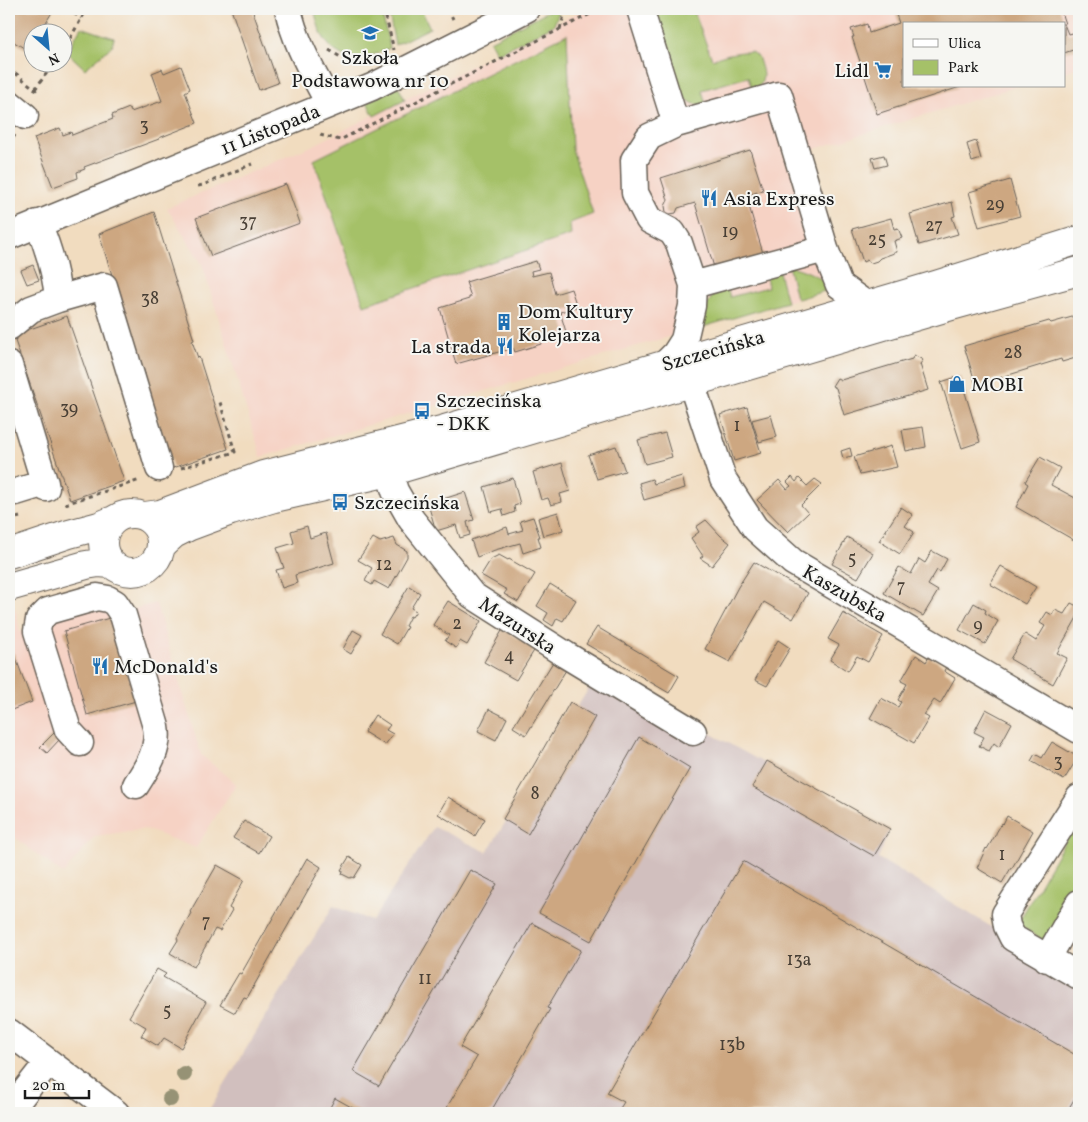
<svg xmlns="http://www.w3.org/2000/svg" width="1088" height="1122" viewBox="0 0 1088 1122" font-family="Vollkorn,serif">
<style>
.built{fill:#f6d2c4}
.industrial{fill:#d1bfbe}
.green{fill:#a5c168;stroke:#606e42}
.building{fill:#cda781}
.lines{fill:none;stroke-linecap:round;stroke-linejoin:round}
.minor-casing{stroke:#675f55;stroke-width:29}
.major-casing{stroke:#675f55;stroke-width:30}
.path{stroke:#675f55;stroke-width:3;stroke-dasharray:4 4;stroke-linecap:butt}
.minor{stroke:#fff;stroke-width:26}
.major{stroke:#fff;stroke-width:28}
.tree{fill:#969274}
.labels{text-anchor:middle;stroke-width:4;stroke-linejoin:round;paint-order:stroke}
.number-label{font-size:18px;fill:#483f35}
.poi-label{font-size:20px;fill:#1c1c1c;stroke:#f6f6f2;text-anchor:start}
.street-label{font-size:20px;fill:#1c1c1c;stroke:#f6f6f2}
</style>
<rect width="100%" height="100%" fill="#f6f6f2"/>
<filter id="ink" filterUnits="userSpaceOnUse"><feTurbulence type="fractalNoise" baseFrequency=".02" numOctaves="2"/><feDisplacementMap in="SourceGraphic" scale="10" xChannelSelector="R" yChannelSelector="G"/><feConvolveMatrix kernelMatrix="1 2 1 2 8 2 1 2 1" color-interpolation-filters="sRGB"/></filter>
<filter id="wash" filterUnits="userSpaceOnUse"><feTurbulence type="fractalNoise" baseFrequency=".0096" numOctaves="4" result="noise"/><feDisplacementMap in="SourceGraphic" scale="20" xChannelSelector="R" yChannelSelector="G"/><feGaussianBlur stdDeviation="1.12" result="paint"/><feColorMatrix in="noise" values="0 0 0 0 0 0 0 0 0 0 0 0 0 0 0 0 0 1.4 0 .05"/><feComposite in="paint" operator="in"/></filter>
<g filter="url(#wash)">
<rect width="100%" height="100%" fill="#f1dcbf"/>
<path class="built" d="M584,9H1079V67L1064,72V24H904V86H1018L805,152L844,285L261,457L202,264L167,208L314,145Z
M48,600L130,610L156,603L169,649L201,755L236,784L196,848L145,829L95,836L63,874L9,833V608H14L17,615L20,632L26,631V617L32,608Z"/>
<path class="industrial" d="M599,672L889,832L878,858L1079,980V1113H207L333,906L372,921L434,827L487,852Z"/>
<path class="green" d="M314,9H381L390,48C363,61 339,65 322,35C318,27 316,17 314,9Z
M388,9H421L430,28L395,45Z
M552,9H560L554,25L497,54L490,41Z
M651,9H693L712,59L729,54L742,52H751L758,56C762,70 767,77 757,90L752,89L748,77L702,90L706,105C692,107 684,98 676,88Z
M81,27L114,38L112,46L85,69L67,52Z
M567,34L572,149L593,214L570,223L571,235L364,305L314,160Z
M398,86L405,100L374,116L367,102Z
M788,265C804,270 821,275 831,289L798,299L796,298Z
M778,268L787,302L696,329L694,327L719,285L726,283L730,297L768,287L765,272Z
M1079,817V883L1047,939L1043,940L1020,926L1019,921Z"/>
<g id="blocks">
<path class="building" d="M9,9H54L40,32H32V45L29,51L9,39Z
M231,9H252L278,83L259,90Z
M894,9H1060L1065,24H904V86L960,87L877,114L852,37H854L851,29L867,24L869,33L899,23Z
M1064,24L1068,34L1079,31V48L1064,53Z
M181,66L190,89L185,92L197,123L159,138V139L84,167L85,169L77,172L78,178L53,187L34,138L60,128L63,135L71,132L72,135L113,119L112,115L129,108L131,112L162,101L152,73L162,69L164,73Z
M976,141L981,159L972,162L967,144Z
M750,150L763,190L746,196L765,260L716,274L695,203L678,208L676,213L670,214L666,212L665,206L668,200L661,178Z
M884,155L887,165L875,168L872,158Z
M1010,180L1020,216L979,227L969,192Z
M286,184L300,223L211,256L196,218Z
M952,202L955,216L952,217L958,234L919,245L910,214Z
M154,212L194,340L192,341L198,358L199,357L228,449L173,468L143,374H145L139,357H138L99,234Z
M891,218L894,229L898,228L902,238L894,241L897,252L880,258L877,261L871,263L867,260L863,262L852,229Z
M536,261L539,269L531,271L532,276L549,272L555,294L571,289L577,307L560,312L566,332L540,339L541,344L515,352L513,348L456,364L440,308L469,299V297H471L466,282Z
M33,265L39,280L27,284L21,270Z
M1079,315V357L1062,362L1061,359L976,385L964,346L1049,321L1051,323Z
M67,316L124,481L70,500L13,335Z
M914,355L923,360L920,364L928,390L844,415L836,388L832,386L837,378L841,380L912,359Z
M960,376L980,442L962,448L941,382Z
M747,407L761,453L734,461L720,415Z
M771,415L777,437L759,442L752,420Z
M923,427L926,447L906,451L902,430Z
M665,433L672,457L645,464L638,440Z
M616,446L625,471L597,479L588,455Z
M891,446L897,467L860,475L854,457Z
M850,448L852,456L843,458L841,451Z
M1040,457L1060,468L1051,485L1079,500V543L1016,507L1028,484L1025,482Z
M562,463L570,491L560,494L562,502L551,505L548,498L541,500L533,472Z
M682,476L685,488L644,500L639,483L652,479L654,484Z
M792,477L796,482L799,478L807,486L815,479L822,484L801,505L808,513L788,532L757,500L779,480L787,489L791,486L787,482Z
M513,478L520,504L514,506L515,512L504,516L502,509L491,512L484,487Z
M465,492L474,520L467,522L470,535L460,538L456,525L436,531L428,504Z
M901,507L913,515L905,526L914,532L900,554L879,541Z
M558,512L563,530L543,536L538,518Z
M533,517L540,537H538L541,547L523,553L520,543L495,550L477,557L471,540L507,527L509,534L523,530L520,521Z
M706,520L721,536L730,543L712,566L700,558L703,556L691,538L699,532L696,527Z
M307,526L310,538L326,533L334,563L295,575L297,583L282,588L276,570L284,568L277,548L294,543L291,531Z
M847,537L873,553L858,578L832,564Z
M373,538L380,542L394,538L397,545L407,551V557L389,589L374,581L372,585L365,581L372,568L358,560Z
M932,551L947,559L940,572L937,570L928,585L938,591L923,616L884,593L899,567L911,574L919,559L925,563Z
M499,555L508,560L509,559L535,574L518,602L504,594L507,590L481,575L491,559Z
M754,562L808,593L793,619L764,602L730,662L705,649L738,587Z
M1001,566L1036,587L1025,604L990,584Z
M550,584L576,600L563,621L557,618L553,626L544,620L548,613L537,606Z
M409,586L420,593L411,608L416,611L412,617L410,616L405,626L407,627L397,644L380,634Z
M448,601L481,621L467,645L460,641L456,648L445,641L449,635L433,625Z
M974,603L986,610L985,613L998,621L985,644L959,630Z
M1071,603L1079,607V614L1057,653L1067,658L1053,684L1010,659L1025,634L1036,641L1045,626L1040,623L1047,612L1052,615L1055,610L1064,614Z
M843,613L883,636L868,662L857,656L848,671L830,660L839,645L828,639Z
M113,617L136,701L87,715L64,631Z
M597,627L679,676L669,693L586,644Z
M503,629L535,649L516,680L484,662Z
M353,630L362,635L351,654L343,649Z
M778,640L790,648L767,686L755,680Z
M14,653L32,702L9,711V655Z
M916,655L926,662L929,657L946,667L944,671L955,678L940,704L934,700L924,715L929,718L914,743L870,718L881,698L898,707L901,702L898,700L907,684L901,681Z
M553,662L566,670L526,735L513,727Z
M570,702L595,717L528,834L503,819Z
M489,709L507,718L496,740L478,731Z
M986,709L1012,723L999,747L994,743L989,751L979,746L984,737L974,732Z
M375,715L390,725L386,730L393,734L385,745L364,732Z
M54,733L60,739L47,753L40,747Z
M639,737L690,768L591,941L539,913Z
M1052,742L1078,757L1064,780L1031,761L1035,754L1042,758Z
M767,761L890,829L874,856L752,787Z
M448,797L485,819L475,836L438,814Z
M1007,816L1033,831L1012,868H1011L1002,883L977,868L986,848L987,849L996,834V833L1002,823L1003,824Z
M244,821L269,836L259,853L233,838Z
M349,857L362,865L354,878L352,877L350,878L342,874L343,871L341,870Z
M307,858L321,867L247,998L244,997L235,1013L220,1005L239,973L241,974Z
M743,861L1079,1057V1091L1066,1113H617L624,1102L607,1093Z
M217,865L244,880L229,908L232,910L220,931L215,929L194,967L170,953L178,940L177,938L191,913L190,912Z
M470,870L497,884L379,1086L353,1071Z
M532,923L581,950L547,1008L550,1009L490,1113H458L447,1107L477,1057L460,1047Z
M157,969L166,974L163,977L206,1002L181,1048L164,1038L158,1046L141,1036L146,1027L129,1017Z
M335,1098L362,1113H327Z"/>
</g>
</g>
<g filter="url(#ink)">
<use href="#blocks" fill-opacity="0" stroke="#675f55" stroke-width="1"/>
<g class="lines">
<g class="minor-casing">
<path id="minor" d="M288,9C295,43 314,74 329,104
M640,9L676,124L649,137L634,160L635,193L649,220L672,232L679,243L693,285L692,306L684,340L675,354L664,365
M9,103L25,116
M676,124L779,95L825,249L839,285L867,305
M38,223C48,247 56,273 58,299L104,286L159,468
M9,236L372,87L526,9
M693,285L825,249
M9,327L31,309L58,299
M9,365L46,488
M691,382L723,479L755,528L793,562L1079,730
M389,472L395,491L411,519L472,595L566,655L693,732
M16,492L45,483
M80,743L68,730L37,631L39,620L48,611L97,597L108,599L115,603L123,615L156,727C160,749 147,768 136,785
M1079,798L1005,914L1007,926L1013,938L1079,976
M1047,959L1079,903
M9,1032L116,1113
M9,1112L48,1062"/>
</g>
<g class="major-casing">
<path id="major" d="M103 543a29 29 0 1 1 58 0a29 29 0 1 1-58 0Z
M145,516L160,514L263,475L445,429L936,285L1079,240
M162,545L174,534L188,527L231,511L274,498L389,472L951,306L1079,271
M9,554L69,534L99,526L111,521
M9,587L86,565L99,563L111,564"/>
</g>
<path class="path" d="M67,9L81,18
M384,9L394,50
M448,9L453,19
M588,9L591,13
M560,29L566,9
M329,50L342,58L364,65
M62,52L87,9
M9,68L35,89L38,94
M35,89L55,62
M320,135L340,140L600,9
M9,144L15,135
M198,186L203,185L252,164
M181,468L235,452L219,399
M65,504L140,480
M9,520L20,517
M9,1065L12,1071"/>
<use href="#minor" class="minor"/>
<use href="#major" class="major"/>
</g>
<g class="tree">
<circle cx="184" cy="1074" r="8"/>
<circle cx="170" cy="1099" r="8"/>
</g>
</g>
<defs>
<g id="school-bare" transform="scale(1.35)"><path d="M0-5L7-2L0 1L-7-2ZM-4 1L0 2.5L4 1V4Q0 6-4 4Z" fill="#1f6fb2" stroke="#f6f6f2" stroke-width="2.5" paint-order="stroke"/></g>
<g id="supermarket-bare" transform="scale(1.35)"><path d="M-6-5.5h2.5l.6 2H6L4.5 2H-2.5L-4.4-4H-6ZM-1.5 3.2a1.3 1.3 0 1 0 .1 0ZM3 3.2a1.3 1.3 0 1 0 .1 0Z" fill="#1f6fb2" stroke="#f6f6f2" stroke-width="2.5" paint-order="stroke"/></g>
<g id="restaurant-bare" transform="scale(1.35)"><path d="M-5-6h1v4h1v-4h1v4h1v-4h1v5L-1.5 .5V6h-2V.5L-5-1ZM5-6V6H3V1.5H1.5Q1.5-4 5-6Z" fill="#1f6fb2" stroke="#f6f6f2" stroke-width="2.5" paint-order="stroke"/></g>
<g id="building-bare" transform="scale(1.35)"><path d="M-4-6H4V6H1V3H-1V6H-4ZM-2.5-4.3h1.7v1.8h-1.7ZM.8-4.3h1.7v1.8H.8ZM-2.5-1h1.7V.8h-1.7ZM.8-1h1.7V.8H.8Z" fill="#1f6fb2" stroke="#f6f6f2" stroke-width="2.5" paint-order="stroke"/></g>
<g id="shop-bare" transform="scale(1.35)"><path d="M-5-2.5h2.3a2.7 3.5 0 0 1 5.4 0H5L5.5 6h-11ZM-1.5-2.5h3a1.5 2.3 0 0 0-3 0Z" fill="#1f6fb2" stroke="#f6f6f2" stroke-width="2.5" paint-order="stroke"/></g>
<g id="bus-bare" transform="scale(1.35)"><path d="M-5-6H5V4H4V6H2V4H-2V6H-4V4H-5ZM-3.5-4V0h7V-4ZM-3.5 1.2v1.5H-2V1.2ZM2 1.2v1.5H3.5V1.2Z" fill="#1f6fb2" stroke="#f6f6f2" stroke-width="2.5" paint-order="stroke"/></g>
</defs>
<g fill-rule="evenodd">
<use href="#school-bare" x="370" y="33"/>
<use href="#supermarket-bare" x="883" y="70"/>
<use href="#restaurant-bare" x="709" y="198"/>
<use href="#building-bare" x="504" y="322"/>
<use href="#restaurant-bare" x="505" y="346"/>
<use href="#shop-bare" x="957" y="384"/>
<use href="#bus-bare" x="422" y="411"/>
<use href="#bus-bare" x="340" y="502"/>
<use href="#restaurant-bare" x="100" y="666"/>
</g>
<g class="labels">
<g class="number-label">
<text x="144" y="131">3</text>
<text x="995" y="210">29</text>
<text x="248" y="227">37</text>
<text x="934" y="231">27</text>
<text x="730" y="237">19</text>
<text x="877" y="245">25</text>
<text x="150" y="304">38</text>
<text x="1013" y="358">28</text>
<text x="69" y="414">39</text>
<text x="737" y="431">1</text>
<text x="852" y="564">5</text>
<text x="384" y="570">12</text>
<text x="901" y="592">7</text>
<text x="457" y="629">2</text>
<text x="978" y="631">9</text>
<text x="509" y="661">4</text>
<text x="1058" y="767">3</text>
<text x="535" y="799">8</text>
<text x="1002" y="860">1</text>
<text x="206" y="927">7</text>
<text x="799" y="965">13a</text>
<text x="425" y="984">11</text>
<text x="167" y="1016">5</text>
<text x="732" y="1050">13b</text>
</g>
<g class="poi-label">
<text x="370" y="64" text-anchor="middle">Szkoła<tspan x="370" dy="23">Podstawowa nr 10</tspan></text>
<text x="869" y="77" text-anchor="end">Lidl</text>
<text x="723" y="205">Asia Express</text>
<text x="518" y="318">Dom Kultury<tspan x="518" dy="23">Kolejarza</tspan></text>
<text x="491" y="353" text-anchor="end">La strada</text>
<text x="971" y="391">MOBI</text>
<text x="436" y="407">Szczecińska<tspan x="436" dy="23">- DKK</tspan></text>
<text x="354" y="509">Szczecińska</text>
<text x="114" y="673">McDonald's</text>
</g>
<g class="street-label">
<text transform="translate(270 129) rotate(-22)" y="7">11 Listopada</text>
<text transform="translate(713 350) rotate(-16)" y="7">Szczecińska</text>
<text transform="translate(845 593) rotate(30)" y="7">Kaszubska</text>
<text transform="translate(518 625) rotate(33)" y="7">Mazurska</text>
</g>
</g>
<rect width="1088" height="1122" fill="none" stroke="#f6f6f2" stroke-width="30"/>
<rect x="903" y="22" width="162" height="65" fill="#f6f6f2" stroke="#9f9f9c"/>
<rect x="913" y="39" width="25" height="8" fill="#ffffff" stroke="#9f9f9c"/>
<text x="948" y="48" font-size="15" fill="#1c1c1c">Ulica</text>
<rect x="913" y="60" width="25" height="15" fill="#a5c168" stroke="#9f9f9c"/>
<text x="948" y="72" font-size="15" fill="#1c1c1c">Park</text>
<g transform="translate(48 48) rotate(153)"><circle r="24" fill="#f6f6f2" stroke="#9f9f9c"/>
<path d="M0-4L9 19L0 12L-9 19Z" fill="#1f6fb2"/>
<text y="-8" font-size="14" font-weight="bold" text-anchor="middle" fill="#1c1c1c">N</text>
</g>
<path d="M25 1090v8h64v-8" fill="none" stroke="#1c1c1c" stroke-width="2.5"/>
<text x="32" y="1090" font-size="15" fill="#1c1c1c" stroke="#f6f6f2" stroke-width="4" paint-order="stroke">20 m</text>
</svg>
